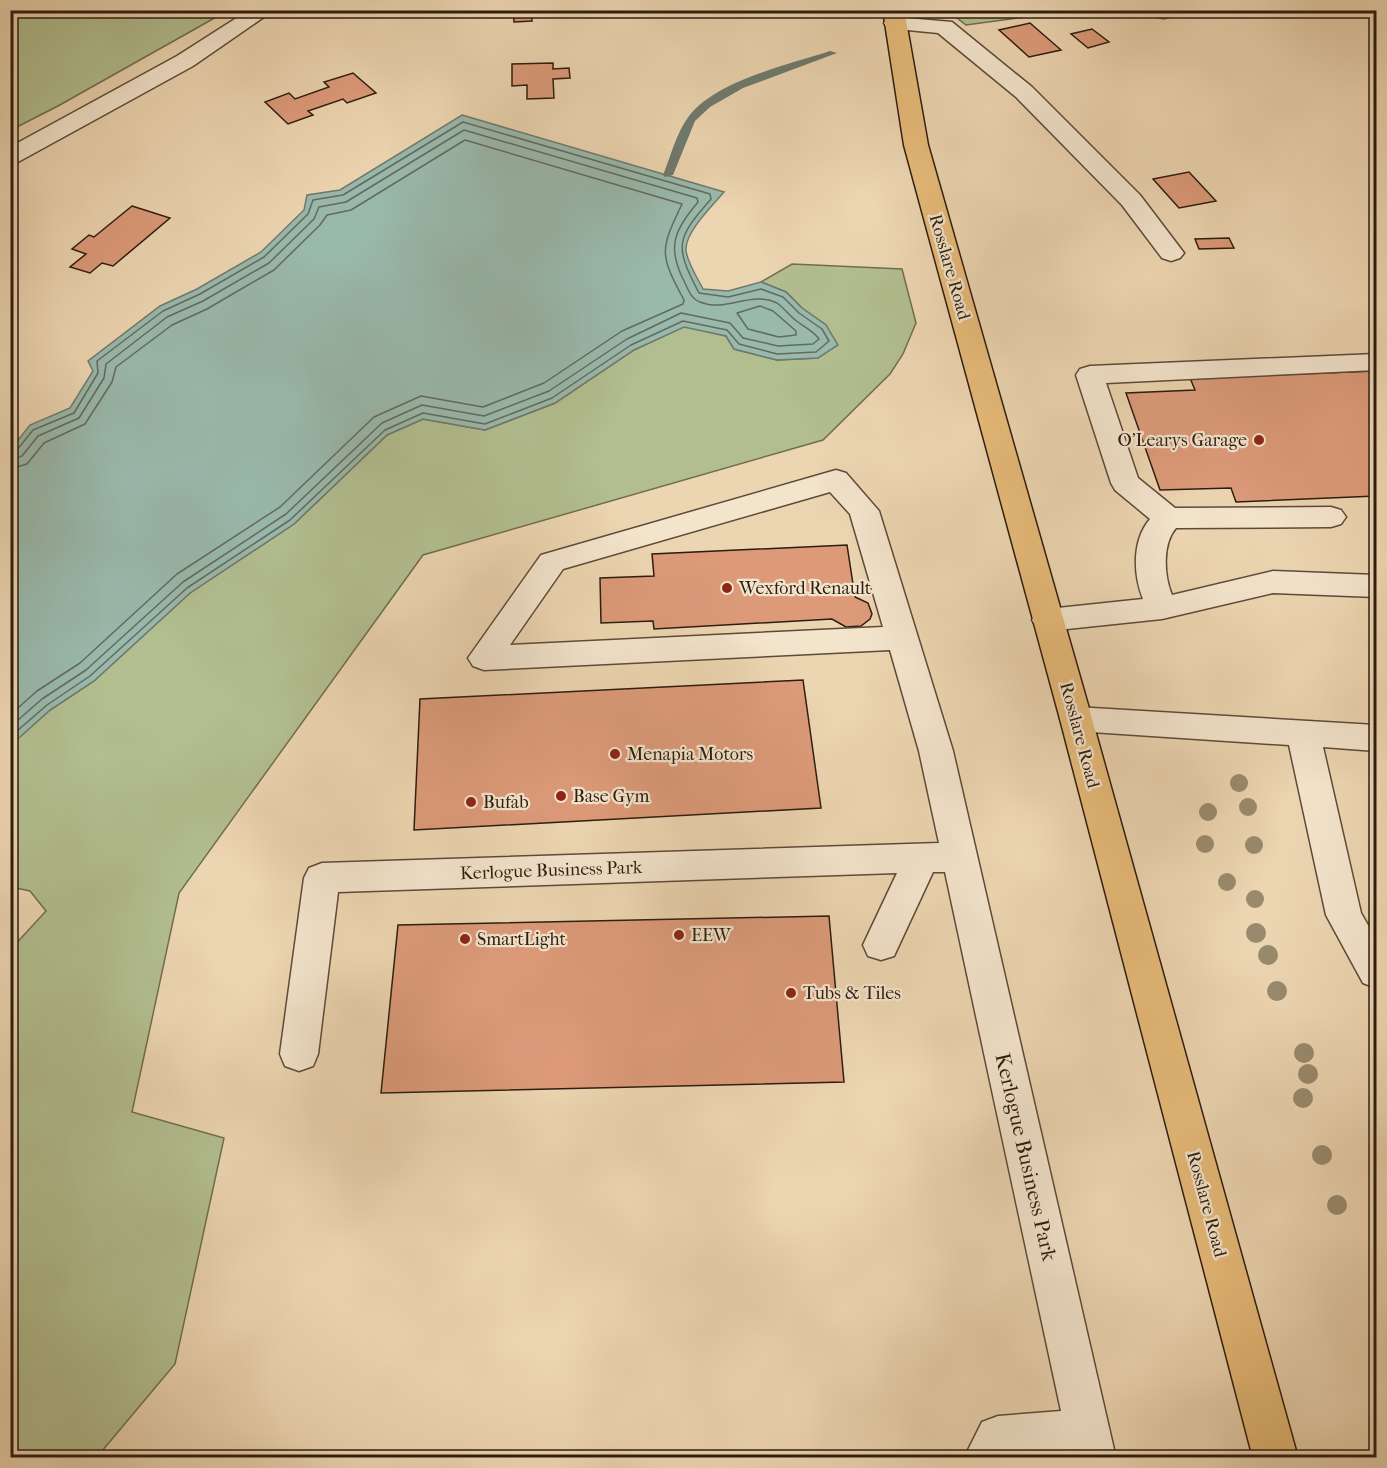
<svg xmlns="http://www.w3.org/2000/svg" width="1387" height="1468" viewBox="0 0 1387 1468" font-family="'IM FELL French Canon',serif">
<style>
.green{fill:#b2be90;stroke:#706d50;stroke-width:1.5}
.water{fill:#99b9ac;stroke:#6e7a6e;stroke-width:1.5}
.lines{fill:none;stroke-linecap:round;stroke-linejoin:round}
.shore{stroke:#636a5e;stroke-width:1.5}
.stream{fill:#6e7a6e;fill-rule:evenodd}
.building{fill:#dc9a79;stroke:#2d1c10;stroke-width:1.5}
.minor-casing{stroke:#5d4a38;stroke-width:3}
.major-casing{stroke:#2d1c10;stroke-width:3}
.minor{fill:#f3e4cc;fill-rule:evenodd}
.major{fill:#e6ba78;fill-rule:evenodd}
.tree{fill:#998a6d}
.poi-dot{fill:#8f2418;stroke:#f3e4cc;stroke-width:2}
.labels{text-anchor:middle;stroke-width:4.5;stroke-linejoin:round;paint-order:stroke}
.street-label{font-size:18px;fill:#2d1c10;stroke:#f3e4cc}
.poi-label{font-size:18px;fill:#2d1c10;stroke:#f3e4cc;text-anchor:start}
.near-street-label{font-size:21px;fill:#2d1c10;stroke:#f3e4cc}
</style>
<rect width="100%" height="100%" fill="#ecd5b1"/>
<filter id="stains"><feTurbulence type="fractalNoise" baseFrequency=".00333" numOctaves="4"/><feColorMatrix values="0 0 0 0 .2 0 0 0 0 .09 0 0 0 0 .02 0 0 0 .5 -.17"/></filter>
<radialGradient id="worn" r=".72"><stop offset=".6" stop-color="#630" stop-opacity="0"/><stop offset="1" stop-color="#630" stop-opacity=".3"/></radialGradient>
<path class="green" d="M11,10H227V11L58,106L11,130Z
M948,11H1194L1164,19L1135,14L1054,13L966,25Z
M792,264L902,269L916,323L903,354L890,374L823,440L423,555L179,893L132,1112L224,1138L175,1364L97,1457H11V949L46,911L30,891L11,887L10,745L50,710L94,681L190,593L294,524L387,435L423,419L485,430L555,403L634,350L684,326L726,336L734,349L777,360L818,358L826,325L802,308L786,292L761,282Z"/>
<path class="water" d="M462,115L724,192C713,205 684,233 686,251C688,264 697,277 703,289L728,291L761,282L786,292L802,308L826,325L838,345L818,358L777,360L734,349L726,336L684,327L634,350L555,403L485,430L423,419L387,435L294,524L190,593L94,681L50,710L11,745V449L30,425L70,408L93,371L88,361L160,306L197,289L261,252L304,210L307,195L340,190Z"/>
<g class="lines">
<path class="shore" d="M760,306L773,311L796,331V335L779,337L748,329L737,313Z
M10,452L17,450L33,430L74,413L98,373L97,361L163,311L200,294L264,257L308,214L313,200L343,195L463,122L710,194L711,199C676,239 674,245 699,293L728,297L761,289L783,297L799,313L822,329L829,341L816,352L777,354L739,344L727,330L683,321L631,345L552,398L485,424L423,413L385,430L290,520L187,588L90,676L47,705L10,737
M10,460L22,456L38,436L79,418L104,378L106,364L167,317L203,301L269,263L314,219L319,207L346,202L464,130L697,198L698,202C675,230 666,246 684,281C688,289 691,299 700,302C726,313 751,290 777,303C783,307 788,314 794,319C802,326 813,330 819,339L813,344L778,346L743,338L730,323L681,313L627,339L549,391L484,416L422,405L382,423L286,514L183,582L86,670L42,699L10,727
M10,469L27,464L44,443L85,424L112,382L116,367L172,325L207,309L274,270L320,225L327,215L351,210L465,140L682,204C660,250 659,254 684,300L683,304L622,331L544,383L483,407L421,396L374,417L280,507L177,574L80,663L37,691L10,715"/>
<path class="stream" d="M830,51L837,53L743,88L710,107L695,121L673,175L665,177L663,175C671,156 676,133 689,116C717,80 788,65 830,51Z"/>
</g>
<path class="building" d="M513,10H531L532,21L514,22Z
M1030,23L1061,50L1029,57L999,30Z
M1092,29L1109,42L1088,48L1071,34Z
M553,63V69L569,68L570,78L553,79L554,98L527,99V85L512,86V64Z
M353,73L376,93L347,103L343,99L308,111L313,115L288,124L265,102L289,93L295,99L329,87L324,82Z
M1189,172L1216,201L1179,208L1153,179Z
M132,206L170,218L113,266L102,263L90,273L70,267L86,254L72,249L89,235L94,237Z
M1229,238L1234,248L1199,249L1195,239Z
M1376,371V496L1236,502L1231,488L1160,490L1126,393L1195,390L1190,378Z
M847,545L855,597L868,603L872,614L870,619L861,626L846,627L832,619L654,629L653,621L601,623L600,578L654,576L652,554Z
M803,680L821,808L414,830L420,699Z
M829,916L844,1082L381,1093L398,925Z"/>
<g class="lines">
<g class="minor-casing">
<path id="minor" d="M249,10H274L193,66L18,162L10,164V147L177,56Z
M895,17L952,22L1032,87L1140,195L1184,253L1180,258L1171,261L1162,258L1122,205L1016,97L938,33L887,28L884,23L887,18Z
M1376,354V370L1106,383L1138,478L1175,508L1331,507L1341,510L1346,517L1341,524L1331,527L1176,528C1162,544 1164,576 1172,595L1273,571L1376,575V597L1273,593L1162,619L1048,631L1037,628L1032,620L1037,612L1048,609L1143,599C1133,574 1132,540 1150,519L1115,490L1111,483L1076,375L1080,369L1090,366Z
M836,470L846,473L879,511L953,751L1116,1458H1071V1455L1033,1458H964L982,1422L998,1416L1061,1411L945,872H933L894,956L881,960L868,956L863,945L897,873L338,892L318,1054L313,1066L299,1071L285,1066L280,1054L304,878L309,868L322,863L939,843L919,751L890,650L484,670L473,666L468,658L541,555ZM830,492L850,514L883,627L510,645L563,569Z
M1076,707L1376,725V751L1323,747L1361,913L1376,939V988L1363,983L1326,915L1289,745L1076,731L1064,728L1060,719L1064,710Z"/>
</g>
<g class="major-casing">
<path id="major" d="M883,10H904L928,145L1092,719L1298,1458H1253L1060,719L904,145Z"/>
</g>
<use href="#minor" class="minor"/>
<use href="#major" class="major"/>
</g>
<g class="tree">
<circle cx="1239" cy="783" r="9"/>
<circle cx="1248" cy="807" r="9"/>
<circle cx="1208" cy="812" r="9"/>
<circle cx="1205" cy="844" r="9"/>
<circle cx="1254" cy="845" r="9"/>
<circle cx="1227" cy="882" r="9"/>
<circle cx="1255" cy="899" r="9"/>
<circle cx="1256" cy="933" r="10"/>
<circle cx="1268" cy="955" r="10"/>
<circle cx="1277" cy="991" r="10"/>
<circle cx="1304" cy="1053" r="10"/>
<circle cx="1308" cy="1074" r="10"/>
<circle cx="1303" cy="1098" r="10"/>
<circle cx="1322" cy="1155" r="10"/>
<circle cx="1337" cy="1205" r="10"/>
</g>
<g class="poi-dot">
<circle cx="1259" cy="440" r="6"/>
<circle cx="727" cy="588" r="6"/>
<circle cx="615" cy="754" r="6"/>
<circle cx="561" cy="796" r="6"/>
<circle cx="471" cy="802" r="6"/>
<circle cx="679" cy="935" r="6"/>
<circle cx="465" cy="939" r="6"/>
<circle cx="791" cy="993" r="6"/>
</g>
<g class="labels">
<g class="street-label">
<text transform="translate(950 267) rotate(74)" y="6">Rosslare Road</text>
<text transform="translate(1080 735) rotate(75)" y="6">Rosslare Road</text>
<text transform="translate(551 870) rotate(-2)" y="6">Kerlogue Business Park</text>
<text transform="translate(1207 1204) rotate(75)" y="6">Rosslare Road</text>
</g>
<g class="poi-label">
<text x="1247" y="446" text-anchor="end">O'Learys Garage</text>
<text x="739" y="594">Wexford Renault</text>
<text x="627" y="760">Menapia Motors</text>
<text x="573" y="802">Base Gym</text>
<text x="483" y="808">Bufab</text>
<text x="691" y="941">EEW</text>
<text x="477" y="945">SmartLight</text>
<text x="803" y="999">Tubs &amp; Tiles</text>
</g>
<g class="near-street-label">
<text transform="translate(1026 1157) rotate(77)" y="7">Kerlogue Business Park</text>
</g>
</g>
<rect width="1387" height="1468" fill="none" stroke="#ecd5b1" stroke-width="36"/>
<rect x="12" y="12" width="1363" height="1444" fill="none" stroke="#2d1c10" stroke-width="3"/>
<rect x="18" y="18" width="1351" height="1432" fill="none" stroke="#2d1c10" stroke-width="1.5"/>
<rect width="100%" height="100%" filter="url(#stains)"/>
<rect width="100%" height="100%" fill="url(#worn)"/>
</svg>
